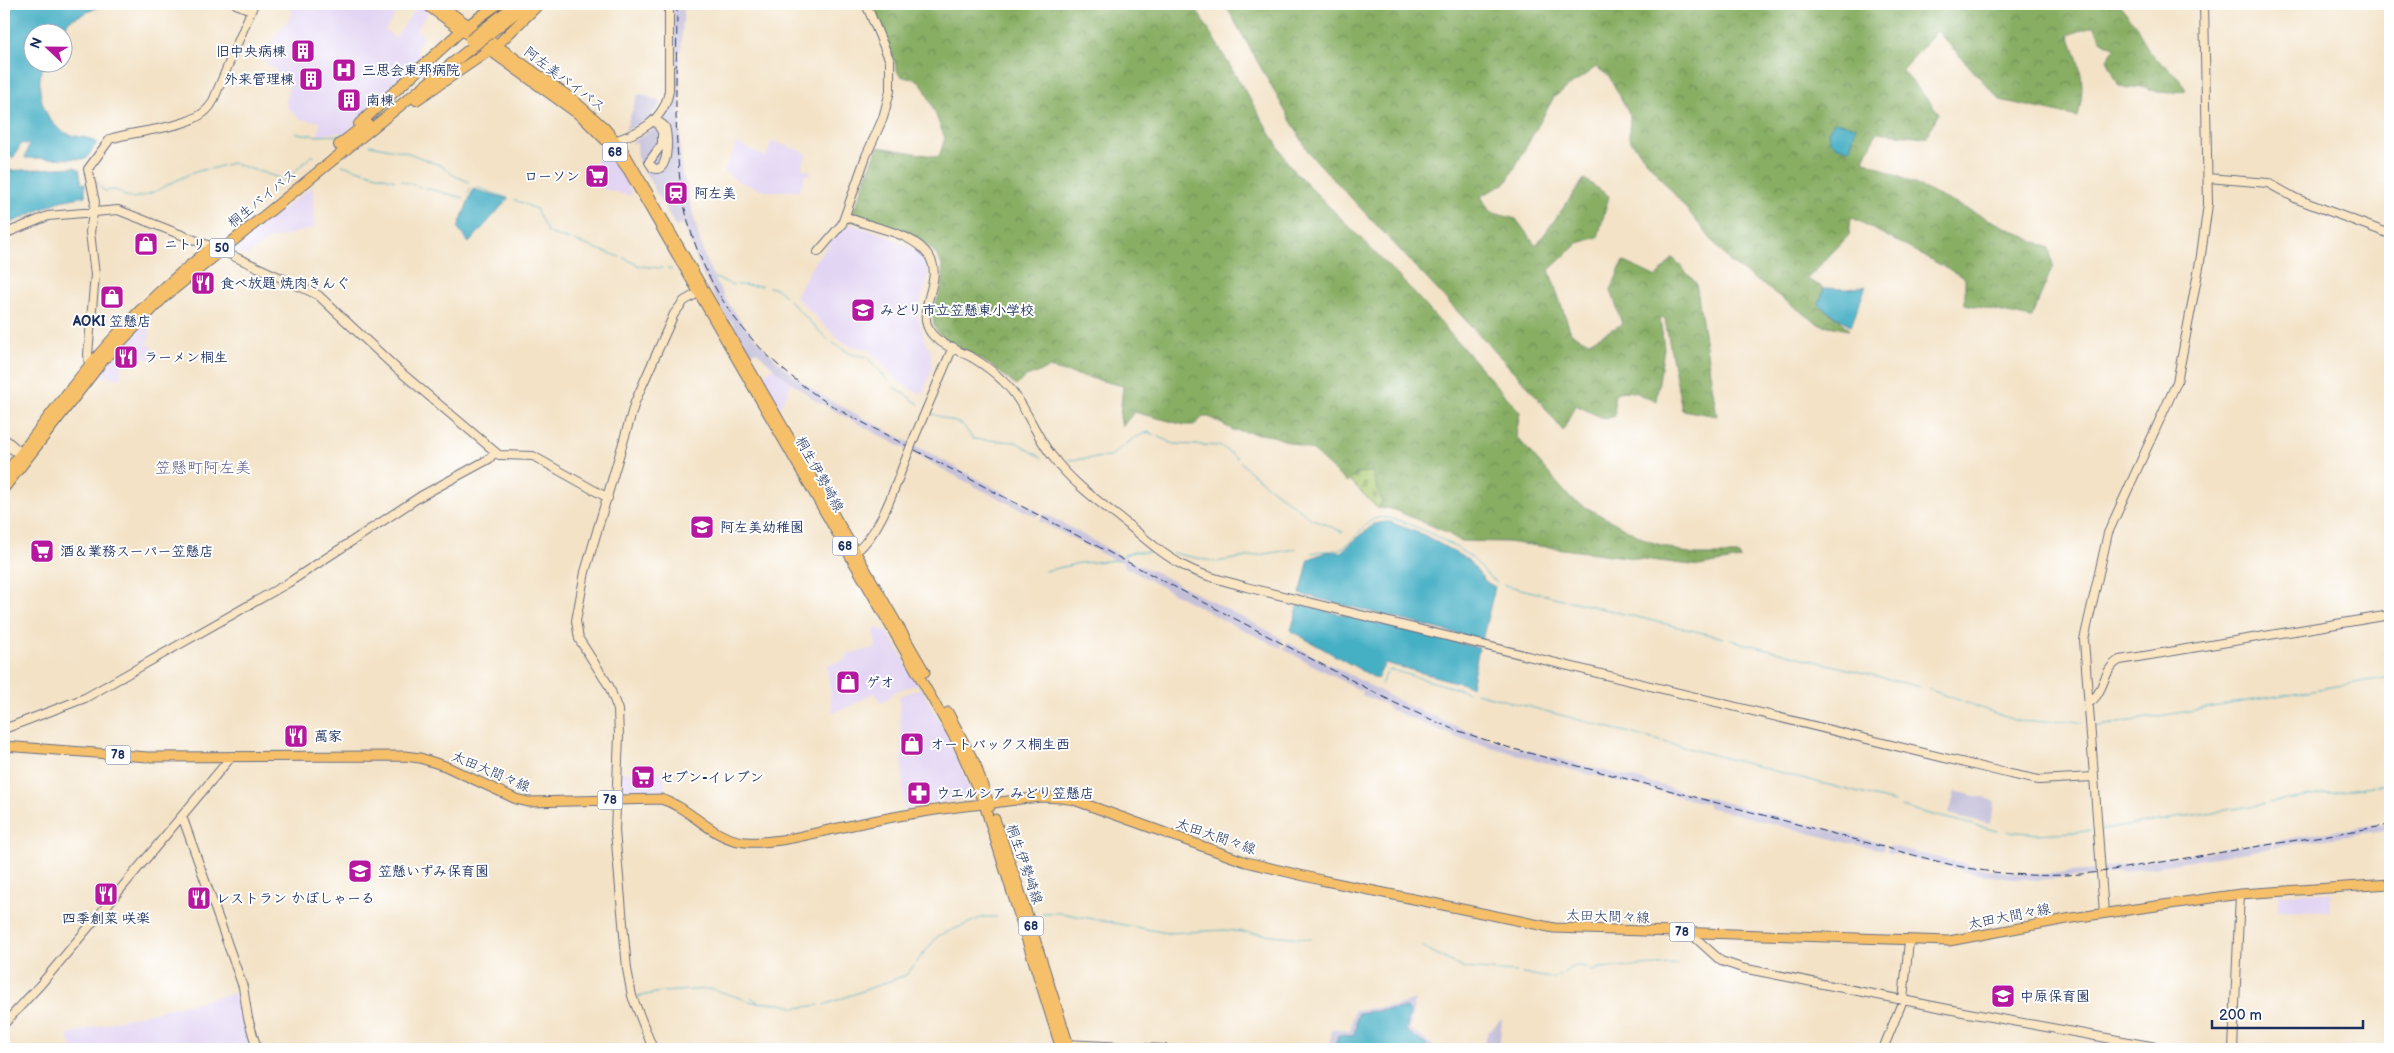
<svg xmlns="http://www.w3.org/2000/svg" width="2394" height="1053" viewBox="0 0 2394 1053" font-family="'Balsamiq Sans','Klee One',sans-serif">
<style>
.built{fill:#e2d4f3}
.industrial{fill:#c5c0da}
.forest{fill:url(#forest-crowns);stroke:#526e61}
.cemetery{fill:url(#cemetery-stones);stroke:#637c68}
.water{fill:#45afc4;stroke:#306f91}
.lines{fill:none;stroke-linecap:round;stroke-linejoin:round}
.stream{stroke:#45afc4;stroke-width:1}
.secondary-casing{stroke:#676e82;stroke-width:10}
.primary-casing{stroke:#676e82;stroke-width:11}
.highway-casing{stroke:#676e82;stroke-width:12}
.secondary{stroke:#fbe6c4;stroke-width:8}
.primary{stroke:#f6c06b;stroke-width:9}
.highway{stroke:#f6c06b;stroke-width:10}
.rail{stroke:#1b2f5e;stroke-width:1;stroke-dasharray:8 4;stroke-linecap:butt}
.secondary-bridge-casing{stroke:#676e82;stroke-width:10;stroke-linecap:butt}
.highway-bridge-casing{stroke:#676e82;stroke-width:12;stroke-linecap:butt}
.secondary-bridge{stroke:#fbe6c4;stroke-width:8}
.highway-bridge{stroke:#f6c06b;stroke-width:10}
.labels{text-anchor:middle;stroke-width:4;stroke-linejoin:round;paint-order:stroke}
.shield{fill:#fff;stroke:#5f6d8e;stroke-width:1}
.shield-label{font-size:12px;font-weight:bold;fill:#1b2f5e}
.poi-label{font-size:14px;font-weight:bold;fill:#1b2f5e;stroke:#fff;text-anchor:start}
.street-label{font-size:14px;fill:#1b2f5e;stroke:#fff}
.quarter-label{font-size:16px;fill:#5f5c8a;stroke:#fff}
</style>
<defs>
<pattern id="forest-crowns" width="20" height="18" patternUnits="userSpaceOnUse" patternTransform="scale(1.25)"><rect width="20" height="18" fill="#88ae64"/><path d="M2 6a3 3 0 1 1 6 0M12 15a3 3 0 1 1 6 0" fill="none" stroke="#6e8e56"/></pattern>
<pattern id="cemetery-stones" width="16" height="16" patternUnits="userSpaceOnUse" patternTransform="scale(1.25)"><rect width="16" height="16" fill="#abca72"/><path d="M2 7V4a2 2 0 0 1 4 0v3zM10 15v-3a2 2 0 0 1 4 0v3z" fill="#8aa461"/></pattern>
</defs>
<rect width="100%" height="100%" fill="#fff"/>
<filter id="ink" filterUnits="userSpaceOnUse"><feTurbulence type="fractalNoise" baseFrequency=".02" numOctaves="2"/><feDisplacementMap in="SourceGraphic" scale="10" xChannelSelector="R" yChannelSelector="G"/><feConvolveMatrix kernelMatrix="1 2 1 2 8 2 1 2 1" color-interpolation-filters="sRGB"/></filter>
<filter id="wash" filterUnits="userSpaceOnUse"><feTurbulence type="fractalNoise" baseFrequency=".0096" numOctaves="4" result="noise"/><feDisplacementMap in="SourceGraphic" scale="20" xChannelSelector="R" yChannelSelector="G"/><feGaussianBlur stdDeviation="1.12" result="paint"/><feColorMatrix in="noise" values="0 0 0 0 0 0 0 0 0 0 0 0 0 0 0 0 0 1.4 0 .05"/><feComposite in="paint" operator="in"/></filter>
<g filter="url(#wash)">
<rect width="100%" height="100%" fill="#f3e2c6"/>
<path class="built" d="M287,4H402L385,30L395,38L417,6L428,13L416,30L423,35L416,50L425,59L344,134L340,132L318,135L320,122L300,119L288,108L286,101L289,82L262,59L264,51L292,15V7Z
M772,141L807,153L801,168L812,172L810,175L806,174L799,191H767L739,182L724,171L737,143L766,157Z
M601,149L605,151L619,171L631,192V196L589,185Z
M313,186L314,228L268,240L247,256L232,250V247Z
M850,224L883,234L913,249L925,261L928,271L927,282L918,308V318L927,347H930L932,368L923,393L919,394L900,383L868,349L851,346L839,340L795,296L816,260L843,227Z
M152,315L148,345L152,346V359L134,357L133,362L123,361L120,379L100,375L103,368Z
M774,368L792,383L780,408L761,376Z
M874,628L887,631L918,684L896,691L882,703L874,693L871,694L855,704L833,713L827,665L847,659V654L876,648Z
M921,688L946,733L971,792L968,798L904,809L899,696Z
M664,771L665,794L663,797H621L619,795L620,772Z
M2331,892L2329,911L2278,910V894Z
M239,992L241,994L254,1049H72L68,1037L69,1034L124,1019Z"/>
<path class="industrial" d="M672,4H684L681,50L675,54L672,53Z
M680,56V160L683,178H684L702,249L708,266L728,303L743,324L769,353L795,377L824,397L1040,512L1037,517L976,487L816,401L778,372L756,351L748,356L734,331L736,329L732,321L727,319L702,274L683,223L676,227L638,160L637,143H631L663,122L673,95L674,58Z
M641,94L659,101L660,105L648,119L625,131L637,96Z
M1044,513L1130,561L1157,573L1269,631L1282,639L1281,648L1227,622L1125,567L1124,564L1118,559L1114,560L1039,521Z
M1287,642L1409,706L1480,736L1522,749L1884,844V850L1848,843L1708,807V804L1576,771L1455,737L1387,708L1388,706L1362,695L1363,692L1283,649Z
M1955,791L1995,801L1990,824L1949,814Z
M2390,822V829L2274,847V841Z
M2272,841V848L2103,875L2102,868Z
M1888,845L1971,866L2008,872L2044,874L2097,870L2098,875L2038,880L1980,875L1887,852Z
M1415,1000L1410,1029L1434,1046L1448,1049H1329L1332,1029L1350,1031L1354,1010L1394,1006Z
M1502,1019L1499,1049H1482L1488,1032Z"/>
<path class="forest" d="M872,4H1193L1291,168L1406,284L1520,412L1516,436L1571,499L1648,541L1693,555H1739L1740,559L1699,566L1507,542L1460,541L1444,531L1397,511L1387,508H1377L1382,502L1358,473L1347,483L1313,451L1273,436L1233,430L1209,417H1203L1194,425H1185L1134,412L1122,427L1120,416L1123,386L1049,368L1024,378L1016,386C1008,379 999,371 990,365C977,356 942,342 936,329C929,316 937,302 941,289C956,241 891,227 857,218L853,213L878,147L939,157L945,138C940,127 926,86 919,81C912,77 904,80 898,73L888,41Z
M1225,4H2119L2136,25L2149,52L2178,77L2186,90L2171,93L2158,92L2141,86L2127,89L2119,86L2107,59L2116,48L2101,41L2094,25L2069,35C2081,67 2086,82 2078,117L2000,100L1937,31L1902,70L1939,113L1926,137L1877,132L1864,160L2049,248L2053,266L2031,318L1965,304V278L1851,217L1849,235L1807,279L1824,288L1819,305L1840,320L1849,330L1819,324L1730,262L1629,139L1630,115L1609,76L1596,67L1554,97L1506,183L1481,196L1490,212L1516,219L1536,246L1584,179L1609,196L1598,237L1578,243L1549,270L1571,333L1589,342L1622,324L1611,290L1623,261L1656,277L1673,258L1696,283L1717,416L1682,410L1665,319L1660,318L1664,348L1656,401C1636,396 1641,389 1617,392L1614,398L1615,416L1605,419L1575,405L1563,431L1531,390L1309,153Z"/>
<path class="cemetery" d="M1372,472L1382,503L1377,508L1350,480L1358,473Z"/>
<path class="water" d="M4,4H105L70,20L61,32H32V62L44,63C34,85 42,120 64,132C75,138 86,135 97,143L86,159L25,158L29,145L22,143L13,158L4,157Z
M1834,122L1856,126L1850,149L1837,147L1830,141L1828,131Z
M75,167L79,169L82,184L85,183V196L60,201L8,224L5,222L4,171Z
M473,189L508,199L469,243L458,228Z
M1866,286L1851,326L1819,305L1824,288L1848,289Z
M1385,522H1390L1424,535L1468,560L1486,582L1495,587L1482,640L1300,594L1309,559L1326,552H1341L1374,524Z
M1299,604L1479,648L1471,686L1385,663L1377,679L1293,632L1291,630Z
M1407,1008L1410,1012L1406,1031L1432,1049H1335L1338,1035L1354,1036L1358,1013Z"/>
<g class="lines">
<path class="stream" d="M296,133L317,136L342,135
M370,145L406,152L442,166L453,175L469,182
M342,165L395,180
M211,169L232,163L286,180L311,156H314
M2249,178L2260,179
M95,180L104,191C107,191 112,190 115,190C122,192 125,198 133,198C160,195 181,172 208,169
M401,181L421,187
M476,187L508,198
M425,188L464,198
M468,194L470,188
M515,200L536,209L548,233
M551,234L570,240
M574,241L620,257
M624,258L640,266L662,268
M667,268L671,269
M715,278L733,285
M737,285L761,286
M769,287L777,289L785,296
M788,299L828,340
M833,343L851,354L867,357L889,381
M894,387L919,404
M933,414L963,425L973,439L1016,442L1042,458
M1069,460L1109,457L1134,438L1148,432L1174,444L1221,446L1237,458
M1240,461L1250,472L1310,518L1343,532
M1172,553L1216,562L1296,549
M1312,553C1321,550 1331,552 1339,549C1353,544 1361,526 1374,519C1393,510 1456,546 1472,558C1481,566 1486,576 1496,582
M1122,556L1134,552H1150
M1045,571L1080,563L1119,560
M1504,585L1724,638
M1731,640L1920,687
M1381,684L1388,671L1392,670L1468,692
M1928,689L2017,721C2039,724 2061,717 2082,723
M1476,693L1894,802
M2094,727L2390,677
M2269,803L2390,783
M1901,807L1997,831
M2101,830L2264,804
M2008,831L2037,834L2090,831
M1042,913H1061L1167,933L1224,930L1311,939
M1423,947L1463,968L1516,972
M1522,973C1533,974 1548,980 1559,976C1566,972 1571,965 1581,966C1587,967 1589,971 1596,971L1598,968L1677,964
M637,997L660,992L712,989L753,1002L783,1004L796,1008L819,1005
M751,997L758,1002
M824,1005L906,975L938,936L983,917H997"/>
</g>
</g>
<g filter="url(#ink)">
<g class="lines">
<g class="secondary-casing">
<path id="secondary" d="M236,4L251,10
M655,120C659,122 663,124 665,127C668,134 670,175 653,168L649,162L662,144V132Z
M610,142C638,134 665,121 669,90V4
M2208,178L2268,183L2297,199L2390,234
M845,216C871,229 911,230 929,256C945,281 914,309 931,333C940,345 960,351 973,358C983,364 994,372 1003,381C1025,402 1033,432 1052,456C1072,483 1099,502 1125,522C1144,538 1163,555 1186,567C1205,577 1226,581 1246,587L2010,774L2039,780L2093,777
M4,234L48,216L118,210L220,250L318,295L397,369L499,455L533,456L608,498
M818,252L842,224L866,156L883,118L890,91V61L866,4
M89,367L88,354L95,275L90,232L95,202L88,169L110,139C138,129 200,130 213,101L254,4
M4,438L18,450
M912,443L953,347
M4,444L23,456
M856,552C884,528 895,484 909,451
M2088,703C2105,695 2102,668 2120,660L2390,615
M4,729L85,698L288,583L421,496L489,459L495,452
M182,816L243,987L248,1018L257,1049
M2104,913L2084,640L2108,533L2177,382L2200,262L2208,204L2204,4
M1689,932L1721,961L1742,968L1963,1012L2167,1049
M4,1024L41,984L232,756
M1065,1044L1165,1049
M653,1049L632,996L627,969L615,831L619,736L618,710L609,686L579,639L576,621L585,572L635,402L674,314L684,301L703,290
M1883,1049L1903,1000L1909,941
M2233,1049L2240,894"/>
</g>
<g class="primary-casing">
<path id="primary" d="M425,4L582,117L608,143L628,170L957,742L984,804L1061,1049
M439,4L574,100L605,128L623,150L925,672
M948,712L976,765L990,807
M4,746L148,757L405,756L420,758L445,766L516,799L528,802L661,799C692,808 711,839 745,842C775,844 805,835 834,829C884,818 934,809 984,804C1015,801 1043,793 1074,800L1246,862L1321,880L1554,928L1949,941L2072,918L2240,894L2390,884
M995,819L1018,885L1070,1049"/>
</g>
<g class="highway-casing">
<path id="highway" d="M483,30L516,4
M489,34L527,4
M416,100L497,45L539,4
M359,124L463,29L498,4
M339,145L367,123
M4,476C42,426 79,375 121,330C150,299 182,271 215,245
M4,488L104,359L164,297L476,44"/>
</g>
<use href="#secondary" class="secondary"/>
<use href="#primary" class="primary"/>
<use href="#highway" class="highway"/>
<path class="rail" d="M677,4C677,55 674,108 678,159C685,271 745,353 839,410L1395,703L1450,728L1510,748L1940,862C1993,875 2045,879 2100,872L2390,825"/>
<g class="secondary-bridge-casing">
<path id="secondary-bridge" d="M909,451L912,443"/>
</g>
<g class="highway-bridge-casing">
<path id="highway-bridge" d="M470,40L483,30
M476,44L489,34"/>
</g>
<use href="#secondary-bridge" class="secondary-bridge"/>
<use href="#highway-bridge" class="highway-bridge"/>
</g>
</g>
<defs>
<g id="building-square" transform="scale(1.25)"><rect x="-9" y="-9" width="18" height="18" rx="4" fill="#b5179e" stroke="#fff"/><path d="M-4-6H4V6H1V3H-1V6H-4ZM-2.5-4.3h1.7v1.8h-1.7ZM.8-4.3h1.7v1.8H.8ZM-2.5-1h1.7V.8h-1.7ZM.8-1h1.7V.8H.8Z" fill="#fff"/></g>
<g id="hospital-square" transform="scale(1.25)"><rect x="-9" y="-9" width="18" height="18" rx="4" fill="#b5179e" stroke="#fff"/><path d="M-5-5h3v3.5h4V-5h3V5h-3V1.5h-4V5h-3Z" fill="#fff"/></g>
<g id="supermarket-square" transform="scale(1.25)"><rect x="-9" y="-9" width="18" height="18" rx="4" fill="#b5179e" stroke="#fff"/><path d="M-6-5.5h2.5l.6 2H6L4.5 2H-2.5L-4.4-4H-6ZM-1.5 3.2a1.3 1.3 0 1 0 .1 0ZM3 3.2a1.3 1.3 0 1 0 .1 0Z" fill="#fff"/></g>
<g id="station-square" transform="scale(1.25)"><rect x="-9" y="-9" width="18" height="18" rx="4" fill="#b5179e" stroke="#fff"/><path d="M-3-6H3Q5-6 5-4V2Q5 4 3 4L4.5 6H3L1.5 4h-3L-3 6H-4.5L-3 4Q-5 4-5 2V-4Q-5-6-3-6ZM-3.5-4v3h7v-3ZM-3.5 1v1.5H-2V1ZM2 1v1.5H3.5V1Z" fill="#fff"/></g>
<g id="shop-square" transform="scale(1.25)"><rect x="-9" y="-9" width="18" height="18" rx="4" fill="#b5179e" stroke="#fff"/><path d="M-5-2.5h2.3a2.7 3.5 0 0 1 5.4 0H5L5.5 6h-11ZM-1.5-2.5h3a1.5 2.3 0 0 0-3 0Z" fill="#fff"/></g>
<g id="restaurant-square" transform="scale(1.25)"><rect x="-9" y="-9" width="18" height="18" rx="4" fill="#b5179e" stroke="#fff"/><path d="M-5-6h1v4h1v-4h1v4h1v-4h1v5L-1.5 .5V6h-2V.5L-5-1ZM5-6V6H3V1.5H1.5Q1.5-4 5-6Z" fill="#fff"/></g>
<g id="school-square" transform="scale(1.25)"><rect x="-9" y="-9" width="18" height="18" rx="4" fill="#b5179e" stroke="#fff"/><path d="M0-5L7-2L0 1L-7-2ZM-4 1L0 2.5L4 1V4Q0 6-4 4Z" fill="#fff"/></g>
<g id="pharmacy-square" transform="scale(1.25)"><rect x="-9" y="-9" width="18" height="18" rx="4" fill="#b5179e" stroke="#fff"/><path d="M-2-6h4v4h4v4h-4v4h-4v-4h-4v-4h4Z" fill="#fff"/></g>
</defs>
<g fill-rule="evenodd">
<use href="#building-square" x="303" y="51"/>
<use href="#hospital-square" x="344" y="70"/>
<use href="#building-square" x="311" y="79"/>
<use href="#building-square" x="349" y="100"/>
<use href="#supermarket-square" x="597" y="176"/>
<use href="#station-square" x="676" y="193"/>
<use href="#shop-square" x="146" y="244"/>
<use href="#restaurant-square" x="203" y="283"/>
<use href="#shop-square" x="112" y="297"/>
<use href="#school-square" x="863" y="310"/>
<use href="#restaurant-square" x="126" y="357"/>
<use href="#school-square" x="702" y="527"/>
<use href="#supermarket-square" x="42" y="551"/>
<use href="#shop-square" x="848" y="682"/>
<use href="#restaurant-square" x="296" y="736"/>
<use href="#shop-square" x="912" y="744"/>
<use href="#supermarket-square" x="643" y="777"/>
<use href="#pharmacy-square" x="919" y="793"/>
<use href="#school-square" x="360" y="871"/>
<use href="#restaurant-square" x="106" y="894"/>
<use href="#restaurant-square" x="199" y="898"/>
<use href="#school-square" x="2003" y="996"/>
</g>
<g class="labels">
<g class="shield">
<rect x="602.5" y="142.5" width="25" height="19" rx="4"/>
<rect x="209.5" y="238.5" width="25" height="19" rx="4"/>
<rect x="832.5" y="536.5" width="25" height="19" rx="4"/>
<rect x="105.5" y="745.5" width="25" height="19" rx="4"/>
<rect x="597.5" y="790.5" width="25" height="19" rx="4"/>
<rect x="1018.5" y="916.5" width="25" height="19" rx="4"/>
<rect x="1669.5" y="922.5" width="25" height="19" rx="4"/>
</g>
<g class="shield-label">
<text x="615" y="156">68</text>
<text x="222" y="252">50</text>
<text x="845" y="550">68</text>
<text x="118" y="759">78</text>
<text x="610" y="804">78</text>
<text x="1031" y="930">68</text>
<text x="1682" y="936">78</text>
</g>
<g class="poi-label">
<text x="286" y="56" text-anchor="end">旧中央病棟</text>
<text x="362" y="75">三思会東邦病院</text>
<text x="294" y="84" text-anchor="end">外来管理棟</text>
<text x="366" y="105">南棟</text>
<text x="580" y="181" text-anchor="end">ローソン</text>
<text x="694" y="198">阿左美</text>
<text x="164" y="249">ニトリ</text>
<text x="220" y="288">食べ放題 焼肉きんぐ</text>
<text x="880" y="315">みどり市立笠懸東小学校</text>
<text x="112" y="326" text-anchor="middle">AOKI 笠懸店</text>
<text x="144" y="362">ラーメン桐生</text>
<text x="720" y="532">阿左美幼稚園</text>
<text x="60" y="556">酒＆業務スーパー笠懸店</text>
<text x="866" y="687">ゲオ</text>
<text x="314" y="741">萬家</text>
<text x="930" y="749">オートバックス桐生西</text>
<text x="660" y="782">セブン-イレブン</text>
<text x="936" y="798">ウエルシア みどり笠懸店</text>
<text x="378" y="876">笠懸いずみ保育園</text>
<text x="216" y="903">レストラン かぼしゃーる</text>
<text x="106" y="923" text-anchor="middle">四季創菜 咲楽</text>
<text x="2020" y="1001">中原保育園</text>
</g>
<g class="street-label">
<text transform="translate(565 79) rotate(37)" y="5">阿左美バイパス</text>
<text transform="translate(262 198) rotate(-39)" y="5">桐生バイパス</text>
<text transform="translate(820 474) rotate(61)" y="5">桐生伊勢崎線</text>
<text transform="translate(491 771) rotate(23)" y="5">太田大間々線</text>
<text transform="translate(1216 836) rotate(19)" y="5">太田大間々線</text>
<text transform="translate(1025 864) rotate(71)" y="5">桐生伊勢崎線</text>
<text transform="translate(1608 916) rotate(2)" y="5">太田大間々線</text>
<text transform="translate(2009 916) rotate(-11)" y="5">太田大間々線</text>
</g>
<g class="quarter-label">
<text x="203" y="473">笠懸町阿左美</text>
</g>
</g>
<rect width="2394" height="1053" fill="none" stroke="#fff" stroke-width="20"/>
<g transform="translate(48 48) rotate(292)"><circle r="24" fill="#ffffff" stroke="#a4acbf"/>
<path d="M0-4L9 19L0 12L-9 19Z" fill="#b5179e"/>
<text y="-8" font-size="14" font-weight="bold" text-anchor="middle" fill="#1b2f5e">N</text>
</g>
<path d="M2212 1020v8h151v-8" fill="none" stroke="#1b2f5e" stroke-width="2.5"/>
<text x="2219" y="1020" font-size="15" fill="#1b2f5e" stroke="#ffffff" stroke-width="4" paint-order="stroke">200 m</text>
</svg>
